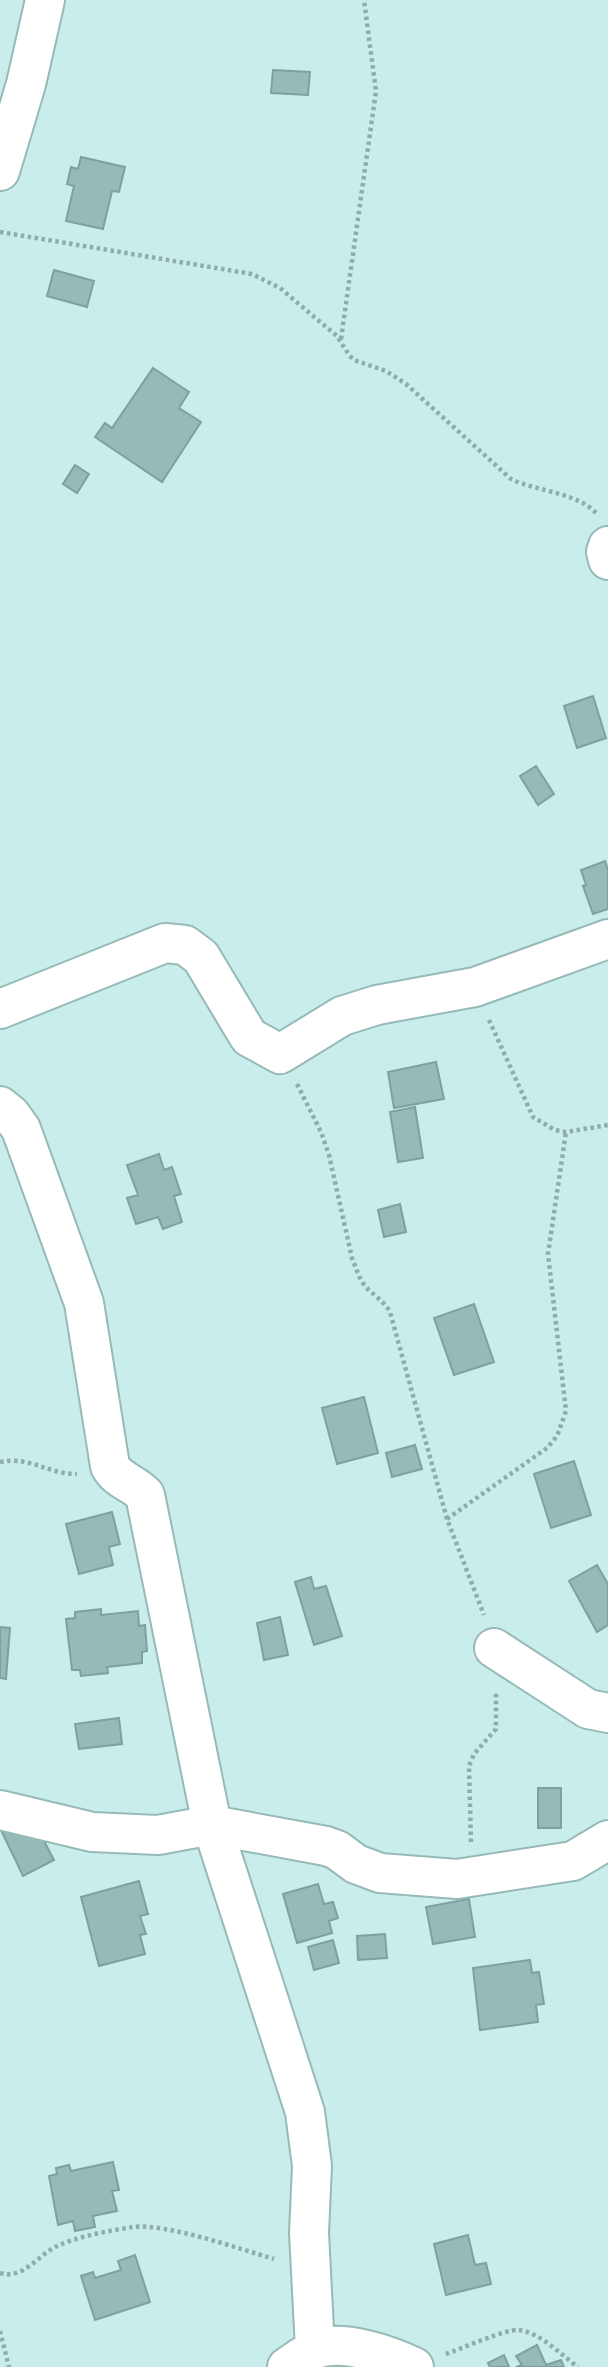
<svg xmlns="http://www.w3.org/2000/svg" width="608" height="2367" viewBox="0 0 608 2367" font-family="Bitter,serif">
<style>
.building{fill:#96bab8;stroke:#7ea1a0;stroke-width:2}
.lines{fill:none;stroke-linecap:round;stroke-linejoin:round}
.minor-casing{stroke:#96bab8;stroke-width:42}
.path{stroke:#8facab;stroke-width:4.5;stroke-dasharray:3.5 3.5;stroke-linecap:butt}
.minor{stroke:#fff;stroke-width:38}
</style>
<rect width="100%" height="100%" fill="#c8edeb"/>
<path class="building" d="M273,70L310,72L308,95L271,93Z
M81,157L125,167L119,192L112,191L103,229L66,221L74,186L67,184L71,167L78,169Z
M54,270L94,281L87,307L47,296Z
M153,368L189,392L179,408L201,422L162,482L95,437L105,423L112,428Z
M75,465L89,474L77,493L63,484Z
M593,696L606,738L577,748L564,706Z
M536,766L554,794L538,805L520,776Z
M605,861L608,870V909L593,914L583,886L586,885L581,870Z
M436,1062L444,1099L394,1108L388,1072Z
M415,1107L423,1158L398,1162L390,1112Z
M159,1154L164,1170L172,1167L181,1194L174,1196L182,1222L163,1229L158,1217L136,1224L127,1198L138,1195L127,1165Z
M400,1204L406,1232L384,1237L378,1210Z
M474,1304L494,1362L454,1375L434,1318Z
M364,1397L378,1453L337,1464L322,1408Z
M415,1445L422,1469L392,1477L386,1453Z
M574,1461L591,1515L551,1528L534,1474Z
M112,1512L120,1544L109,1547L113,1565L79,1574L66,1524Z
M597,1565L608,1584V1625L597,1632L569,1581Z
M311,1577L314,1589L326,1586L342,1636L314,1645L295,1582Z
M101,1609V1615L138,1611L139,1626L145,1625L147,1651L142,1652V1663L107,1667L108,1673L81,1676L80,1670H72L66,1619L75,1618V1612Z
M280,1617L288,1655L264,1660L257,1623Z
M0,1627L10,1628L6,1679L0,1678Z
M119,1718L122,1744L79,1749L75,1724Z
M538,1788H561V1828H538Z
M30,1814L54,1860L23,1876L0,1828Z
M139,1881L148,1914L140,1916L146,1934L140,1935L145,1954L99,1966L81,1897Z
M318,1884L324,1904L333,1902L338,1918L329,1921L332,1933L297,1943L283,1894Z
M469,1899L475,1937L433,1944L426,1907Z
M385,1934L387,1958L358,1960L357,1936Z
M333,1940L339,1963L314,1970L308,1947Z
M530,1960L532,1973L539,1972L544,2004L536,2005L538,2022L480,2030L473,1968Z
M113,2162L119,2190L112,2191L117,2211L93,2216L95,2227L75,2231L73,2221L58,2225L49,2176L57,2174L56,2168L69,2165L71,2171Z
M468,2235L475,2265L486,2263L491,2284L446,2295L434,2244Z
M135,2255L150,2302L95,2320L81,2276L93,2272L95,2278L121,2270L118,2261Z
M537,2345L546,2365L561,2360L564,2367H516L522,2365L516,2356Z
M504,2355L509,2367H490L488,2363Z"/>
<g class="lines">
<g class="minor-casing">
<path id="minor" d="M0,171L26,84L45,0
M608,546L606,552L608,560
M0,1009L165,943L185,945L201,957L249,1037L280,1054L342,1016L377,1005L475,987L608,939
M0,1106L11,1115L21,1129L84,1303L110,1466C118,1481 133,1482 145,1495L212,1825L305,2112L312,2166L309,2233L315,2349
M494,1648L588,1709L608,1713
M0,1810L92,1832L158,1835L212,1825L326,1846L337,1850L356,1864L380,1873L457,1879L573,1861L608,1840
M287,2367C296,2361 306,2353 316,2349C343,2339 389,2355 414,2367"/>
</g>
<path class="path" d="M0,232L252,274L280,288L337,336L349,355L354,360L386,371L406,384L511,479C538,492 577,492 597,514
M341,339L376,91L364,0
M489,1020L533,1117L555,1130L566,1132L608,1125
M297,1084L321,1132L329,1155L352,1258C356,1268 359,1278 365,1286C373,1295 384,1301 390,1312L447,1519L484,1615
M0,1462C32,1456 46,1474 77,1474
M447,1519L547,1448L557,1436L566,1411L548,1254L566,1132
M471,1842L469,1766L474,1754L496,1729V1692
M0,2273C22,2280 38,2256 55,2247C78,2236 108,2231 133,2227C166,2223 240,2249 274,2259
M0,2331L9,2367
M446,2354C461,2349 505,2329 518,2330C540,2332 561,2355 578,2367"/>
<use href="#minor" class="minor"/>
</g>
</svg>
